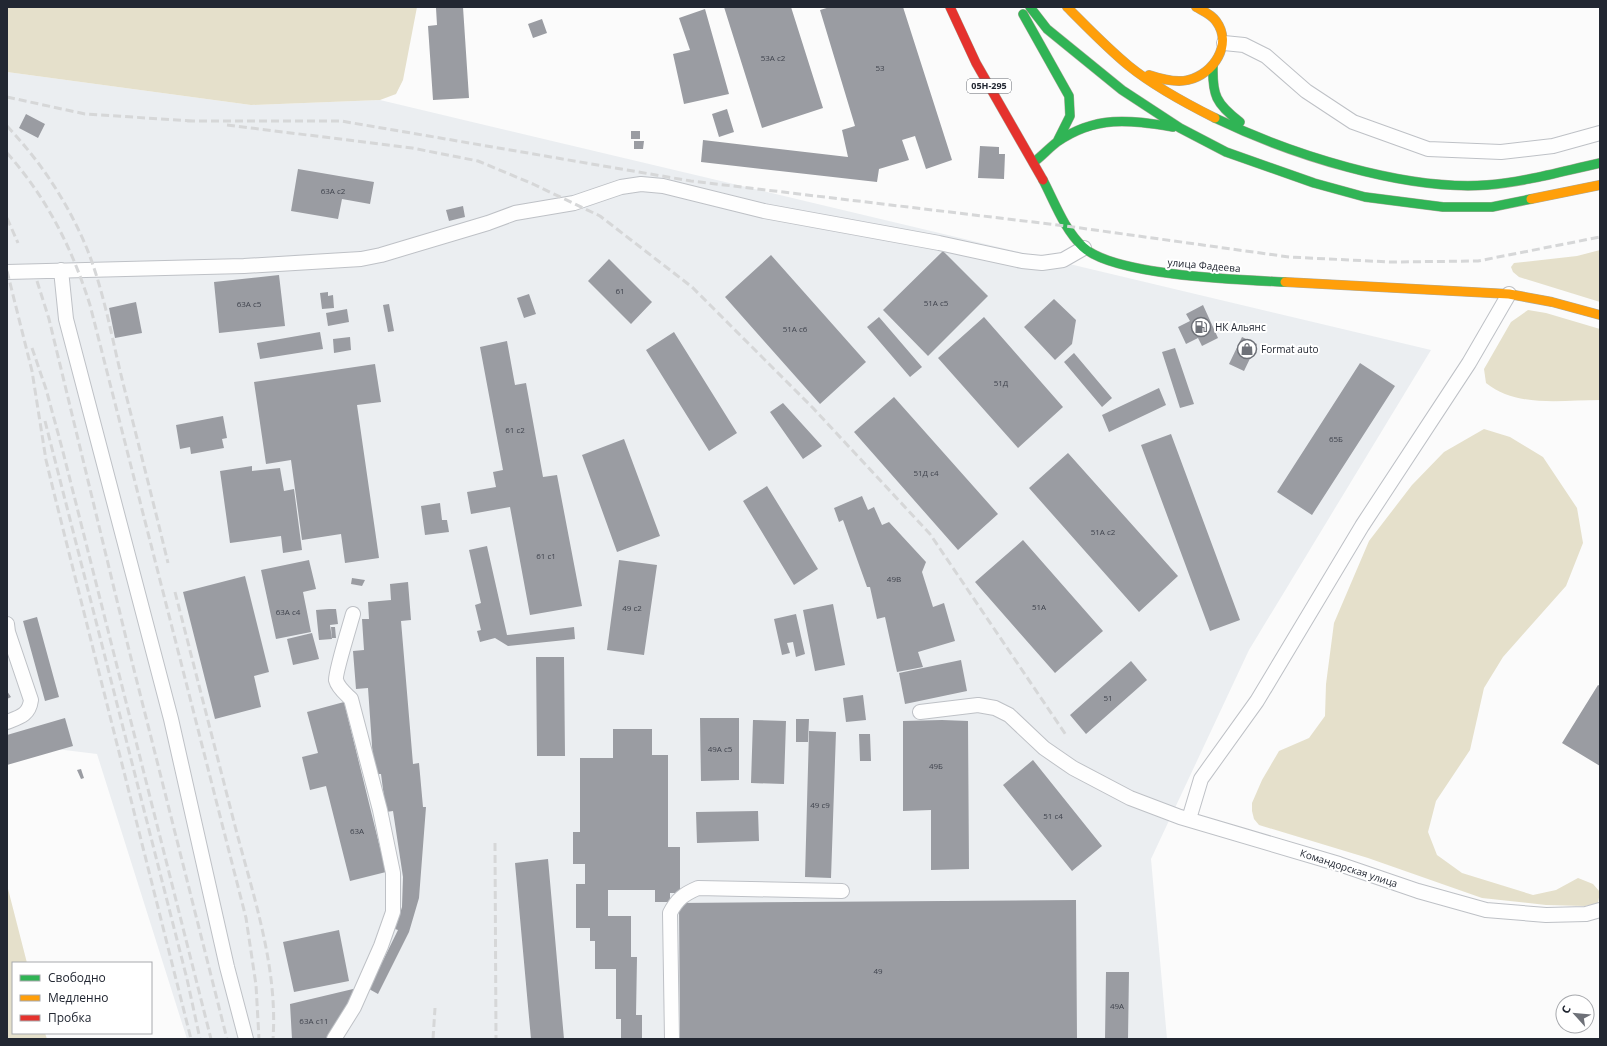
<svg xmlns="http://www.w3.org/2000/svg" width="1607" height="1046" viewBox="0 0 1607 1046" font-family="'Open Sans',sans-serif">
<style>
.built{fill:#ebeef1}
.forest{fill:#e5e0cb}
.building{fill:#9a9ca2}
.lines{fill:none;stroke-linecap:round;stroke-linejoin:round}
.street-casing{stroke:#bec1c6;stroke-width:16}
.fast-casing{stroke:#adaa9c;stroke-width:10}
.slow-casing{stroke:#adaa9c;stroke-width:10}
.jam-casing{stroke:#adaa9c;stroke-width:10}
.street{stroke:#fefefe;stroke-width:14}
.fast{stroke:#30b455;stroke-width:9}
.slow{stroke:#ff9f0a;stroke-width:9}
.jam{stroke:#e5322d;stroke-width:9}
.rail{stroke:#d6d7d8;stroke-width:3;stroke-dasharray:8 4;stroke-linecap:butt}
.labels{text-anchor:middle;stroke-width:4;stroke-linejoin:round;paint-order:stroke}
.number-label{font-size:8px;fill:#40444e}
.shield{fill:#fff;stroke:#646870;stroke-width:1}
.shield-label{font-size:9px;font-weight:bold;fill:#222732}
.street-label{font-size:10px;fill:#222732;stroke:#fff}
.poi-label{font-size:10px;fill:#222732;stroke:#fff;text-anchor:start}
</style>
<rect width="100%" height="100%" fill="#fbfbfb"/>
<path class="built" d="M7,72L251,105L380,100L1431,350L1249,650L1151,859L1167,1039H187L97,754L7,743Z"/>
<path class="forest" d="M7,7H417L403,80L396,94L380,100L251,105L7,72Z
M1600,250V302L1519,277L1513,272L1511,267L1514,263L1577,256Z
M1528,310L1546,313L1600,329V400C1562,400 1517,408 1486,383L1484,369L1511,322Z
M1484,429L1510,437L1543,457L1577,508L1583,543L1566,586L1503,657L1484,688L1470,750L1436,801L1428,832L1437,855L1462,873L1533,895L1556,890L1578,878L1593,884L1600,892L1598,903L1585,906L1546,905L1482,898L1368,858L1259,825L1254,819L1252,811V803L1262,780L1279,751L1309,738L1325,716L1326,684L1334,623L1369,541L1412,485L1444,452Z
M7,885L27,963H13V1033H45L47,1039H7Z"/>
<path class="building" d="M463,7L469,98L433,100L428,26L437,25L436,8Z
M724,7H791L823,108L762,128Z
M830,7H903L952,160L926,169L915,136L902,140L909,160L879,169L877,182L701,162L703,140L848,157L842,130L855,126L820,10Z
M705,9L729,94L684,104L673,54L690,50L679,18Z
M542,19L547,33L533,38L528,24Z
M727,109L734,132L719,137L712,114Z
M26,114L45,124L38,138L19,128Z
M631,131H640V139H631Z
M634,141H644L643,149H634Z
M980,146L999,147V154H1005L1004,179L978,178Z
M298,169L374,182L370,204L342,199L338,219L291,211Z
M463,206L465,217L449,221L446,210Z
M943,251L988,296L928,356L883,310Z
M771,255L866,362L820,404L725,297Z
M609,259L652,302L631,324L588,281Z
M279,275L285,326L219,333L214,282Z
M328,292V296L333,295L334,308L322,309L320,293Z
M529,294L536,314L524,318L517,298Z
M1054,299L1076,320L1072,344L1055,360L1024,327Z
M136,302L142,333L115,338L109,308Z
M389,304L394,331L388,332L383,305Z
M1203,305L1218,338L1202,346L1198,338L1186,344L1178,327L1190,321L1186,314Z
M347,309L349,322L328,326L326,313Z
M879,317L922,367L910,377L867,327Z
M984,317L1063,407L1018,448L938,358Z
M320,332L323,349L260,359L257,343Z
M674,332L737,433L709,451L646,350Z
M350,337L351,350L334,353L333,339Z
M1242,337L1257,344L1244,371L1229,364Z
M507,341L515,385L526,383L543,477L557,475L582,606L530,615L510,507L471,514L467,492L496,487L493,472L503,470L480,347Z
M1175,348L1194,404L1180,408L1162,352Z
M1074,353L1112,398L1102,407L1064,362Z
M1360,363L1395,386L1312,515L1277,492Z
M375,364L381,402L357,405L379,558L345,563L341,534L302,540L291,460L266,464L254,382Z
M1159,388L1166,405L1109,432L1102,415Z
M894,397L998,514L958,550L854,432Z
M783,403L822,446L803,459L770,412Z
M223,416L227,438L222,439L224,448L191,454L190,447L180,449L176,425Z
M1171,434L1240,620L1210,631L1141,445Z
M624,439L660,536L617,552L582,455Z
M1068,453L1178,576L1139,612L1029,488Z
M252,466V471L280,468L284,491L294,489L302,550L283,553L281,536L230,543L220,471Z
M767,486L818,569L794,585L743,501Z
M862,496L868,510L874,507L882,525L889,522L926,562L922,572L933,607L944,603L955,641L918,652L923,667L897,672L885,617L877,619L870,587H867L843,520L839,522L834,508Z
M440,503L442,520H447L449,532L425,535L421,506Z
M1023,540L1103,631L1055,673L975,582Z
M487,546L507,635L574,627L575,639L508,646L495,638L480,642L477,631L481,630L475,605L481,603L469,550Z
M309,560L316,589L303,592L311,632L276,639L261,570Z
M619,560L657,565L644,655L607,650Z
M245,576L269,672L254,676L261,707L215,719L183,592Z
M352,578L365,580L362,586L351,584Z
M408,582L411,620L401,621L413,764L419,763L423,807H426L419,898L409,932L378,994L369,989L398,930L395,929L402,907L403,877L393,811L386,812L381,774H374L368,688L356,689L353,651L364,650L362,619H369L368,602L391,600L390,584Z
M833,604L845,665L815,671L803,610Z
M329,609H336L338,624L330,625L332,639L319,640L316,610Z
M796,614L805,654L796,657L793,642L787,643L790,653L782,655L774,619Z
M37,617L59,697L45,701L23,621Z
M331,627H335L336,638H332Z
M312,633L319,659L293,665L287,639Z
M536,657H564L565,756H537Z
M961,660L967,691L905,704L899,673Z
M1131,661L1147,680L1086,734L1070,715Z
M1598,685L1600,686V766L1562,743Z
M7,691L11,697L7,699Z
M863,695L866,720L846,722L843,698Z
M344,702L386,872L350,881L326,786L310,790L302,757L318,753L307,712Z
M65,718L73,746L7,765V735Z
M700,718H739V780L701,781Z
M796,719H809L808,742H796Z
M753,720L786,721L784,784L751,783Z
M942,720L968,721L969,869L931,870V810L903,811V721Z
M613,729H652V755H668V847H680V893H670V902H655V890H608V916H631V957H637L636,1015H642V1039H621V1019H616V969H595V941H590V928H576V884H585V864H573V832H580V758H613Z
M809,731L836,732L831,878L805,877Z
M859,734H870L871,761H860Z
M1033,760L1102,846L1072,871L1003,785Z
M81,769L84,778L81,779L77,770Z
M758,811L759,841L697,843L696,812Z
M548,859L564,1039H531L515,863Z
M1076,900L1077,1039H680L679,903Z
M339,930L349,981L294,992L283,942Z
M1106,972H1129L1128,1039H1105Z
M353,989L354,995L326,1039H292L290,1004Z"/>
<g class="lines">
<g class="street-casing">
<path id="street" d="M1224,43L1244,45L1266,56L1306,91L1353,122L1428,149L1501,152L1553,146L1600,133
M61,270L66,319L171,719L227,967L246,1039
M7,272L244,266L361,259L381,255L488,223L515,213L574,203L621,187L641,184L663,186L764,211L939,243L1022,261L1042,263L1063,260L1084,248
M7,624L8,632L31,700C29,715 20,717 7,722
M920,712L978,705L995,708L1009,715L1044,748L1073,768L1130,798L1180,817L1339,864L1418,891L1486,910L1546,915L1586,914L1600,910
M1189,819L1201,779L1257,701L1362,526L1469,363L1509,294
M334,1039L354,1007L381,946L393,912V873L380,810L351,699C346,694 338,688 336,680C335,673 350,625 353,614
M672,1039L670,913C677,899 684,894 698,888L842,891"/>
</g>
<g class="fast-casing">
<path id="fast" d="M1030,7L1047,29L1122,90L1180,128L1226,152L1314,183L1365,197L1443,207H1492L1531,199
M1023,14L1069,96L1070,116L1057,142
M1213,65C1212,95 1216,104 1240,122
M1215,118C1290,154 1404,191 1487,185C1525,182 1563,171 1600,163
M1034,162C1042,156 1049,148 1057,142C1096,115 1129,120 1173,127
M1043,180C1055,203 1064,229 1083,247C1114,276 1241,280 1285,282"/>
</g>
<g class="slow-casing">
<path id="slow" d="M1067,7C1087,27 1107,48 1129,66C1155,87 1185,103 1215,118
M1149,75C1161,79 1176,83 1188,80C1214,74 1233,44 1216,21C1211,14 1203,11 1196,7
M1531,199L1600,185
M1285,282L1509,294L1552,302L1600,315"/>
</g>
<g class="jam-casing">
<path id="jam" d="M950,7L976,63L1043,180"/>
</g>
<use href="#street" class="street"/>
<use href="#fast" class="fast"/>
<use href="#slow" class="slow"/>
<use href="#jam" class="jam"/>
<path class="rail" d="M7,97L85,114L193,121
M187,121H341L691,181L1066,226L1289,257L1390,262L1478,261L1600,237
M227,125L412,148L478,161L533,184L600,216L692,287L813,408L930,534L1066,735
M7,126C40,161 66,200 85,244C104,289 112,340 124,387C139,446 154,505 168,563
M7,153C47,198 72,248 90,305L246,918L256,985L259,1039
M7,218L18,243
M7,271L32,371L46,460L54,493L191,1039
M37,281L49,319L126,638L227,1039
M32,348L46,389L62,448L211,1039
M45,421L187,979L200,1039
M175,592C195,670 215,748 235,826C253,895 278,967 273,1039
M495,843L496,1039
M433,1039L435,1008"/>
</g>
<defs>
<g id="fuel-ring" transform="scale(1)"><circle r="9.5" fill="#fff" stroke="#6e7178" stroke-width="1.5"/><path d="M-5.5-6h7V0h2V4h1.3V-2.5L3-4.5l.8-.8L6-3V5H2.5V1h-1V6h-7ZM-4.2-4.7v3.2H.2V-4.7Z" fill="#6e7178"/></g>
<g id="shop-ring" transform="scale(1)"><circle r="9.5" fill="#fff" stroke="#6e7178" stroke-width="1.5"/><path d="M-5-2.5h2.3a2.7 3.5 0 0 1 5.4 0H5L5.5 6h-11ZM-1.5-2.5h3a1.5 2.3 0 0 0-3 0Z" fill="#6e7178"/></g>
</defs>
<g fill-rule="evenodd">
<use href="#fuel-ring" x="1201" y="327"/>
<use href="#shop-ring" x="1247" y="349"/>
</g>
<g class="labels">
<g class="number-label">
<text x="773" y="61">53А с2</text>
<text x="880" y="71">53</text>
<text x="333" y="194">63А с2</text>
<text x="620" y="294">61</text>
<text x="936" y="306">51А с5</text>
<text x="249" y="307">63А с5</text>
<text x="795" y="332">51А с6</text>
<text x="1001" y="386">51Д</text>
<text x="515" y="433">61 с2</text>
<text x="1336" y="442">65Б</text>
<text x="926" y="476">51Д с4</text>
<text x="1103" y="535">51А с2</text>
<text x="546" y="559">61 с1</text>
<text x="894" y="582">49В</text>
<text x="1039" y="610">51А</text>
<text x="632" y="611">49 с2</text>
<text x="288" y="615">63А с4</text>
<text x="1108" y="701">51</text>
<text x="720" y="752">49А с5</text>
<text x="936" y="769">49Б</text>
<text x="820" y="808">49 с9</text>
<text x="1053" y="819">51 с4</text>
<text x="357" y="834">63А</text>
<text x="878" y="974">49</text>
<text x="1117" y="1009">49А</text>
<text x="314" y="1024">63А с11</text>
</g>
<rect class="shield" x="967" y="79" width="44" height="14" rx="3"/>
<g class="shield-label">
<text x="989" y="89">05Н-295</text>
</g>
<g class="street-label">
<text transform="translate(1204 265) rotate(5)" y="4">улица Фадеева</text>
<text transform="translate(1349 868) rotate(18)" y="4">Командорская улица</text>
</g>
<g class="poi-label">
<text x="1215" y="331">НК Альянс</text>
<text x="1261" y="353">Format auto</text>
</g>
</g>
<rect width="1607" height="1046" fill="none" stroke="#222732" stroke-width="16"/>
<rect x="12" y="962" width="140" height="72" fill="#ffffff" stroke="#a7a9ad"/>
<rect x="20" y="975" width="20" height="6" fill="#30b455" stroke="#a7a9ad"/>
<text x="48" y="982" font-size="12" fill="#222732">Свободно</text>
<rect x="20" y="995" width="20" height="6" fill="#ff9f0a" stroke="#a7a9ad"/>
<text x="48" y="1002" font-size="12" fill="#222732">Медленно</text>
<rect x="20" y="1015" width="20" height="6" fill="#e5322d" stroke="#a7a9ad"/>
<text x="48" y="1022" font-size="12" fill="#222732">Пробка</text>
<g transform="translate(1575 1014) rotate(297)"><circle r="19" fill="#ffffff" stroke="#a7a9ad"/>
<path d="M0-3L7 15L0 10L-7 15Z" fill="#6e7178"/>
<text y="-6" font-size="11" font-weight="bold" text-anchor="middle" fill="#222732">С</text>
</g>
</svg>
